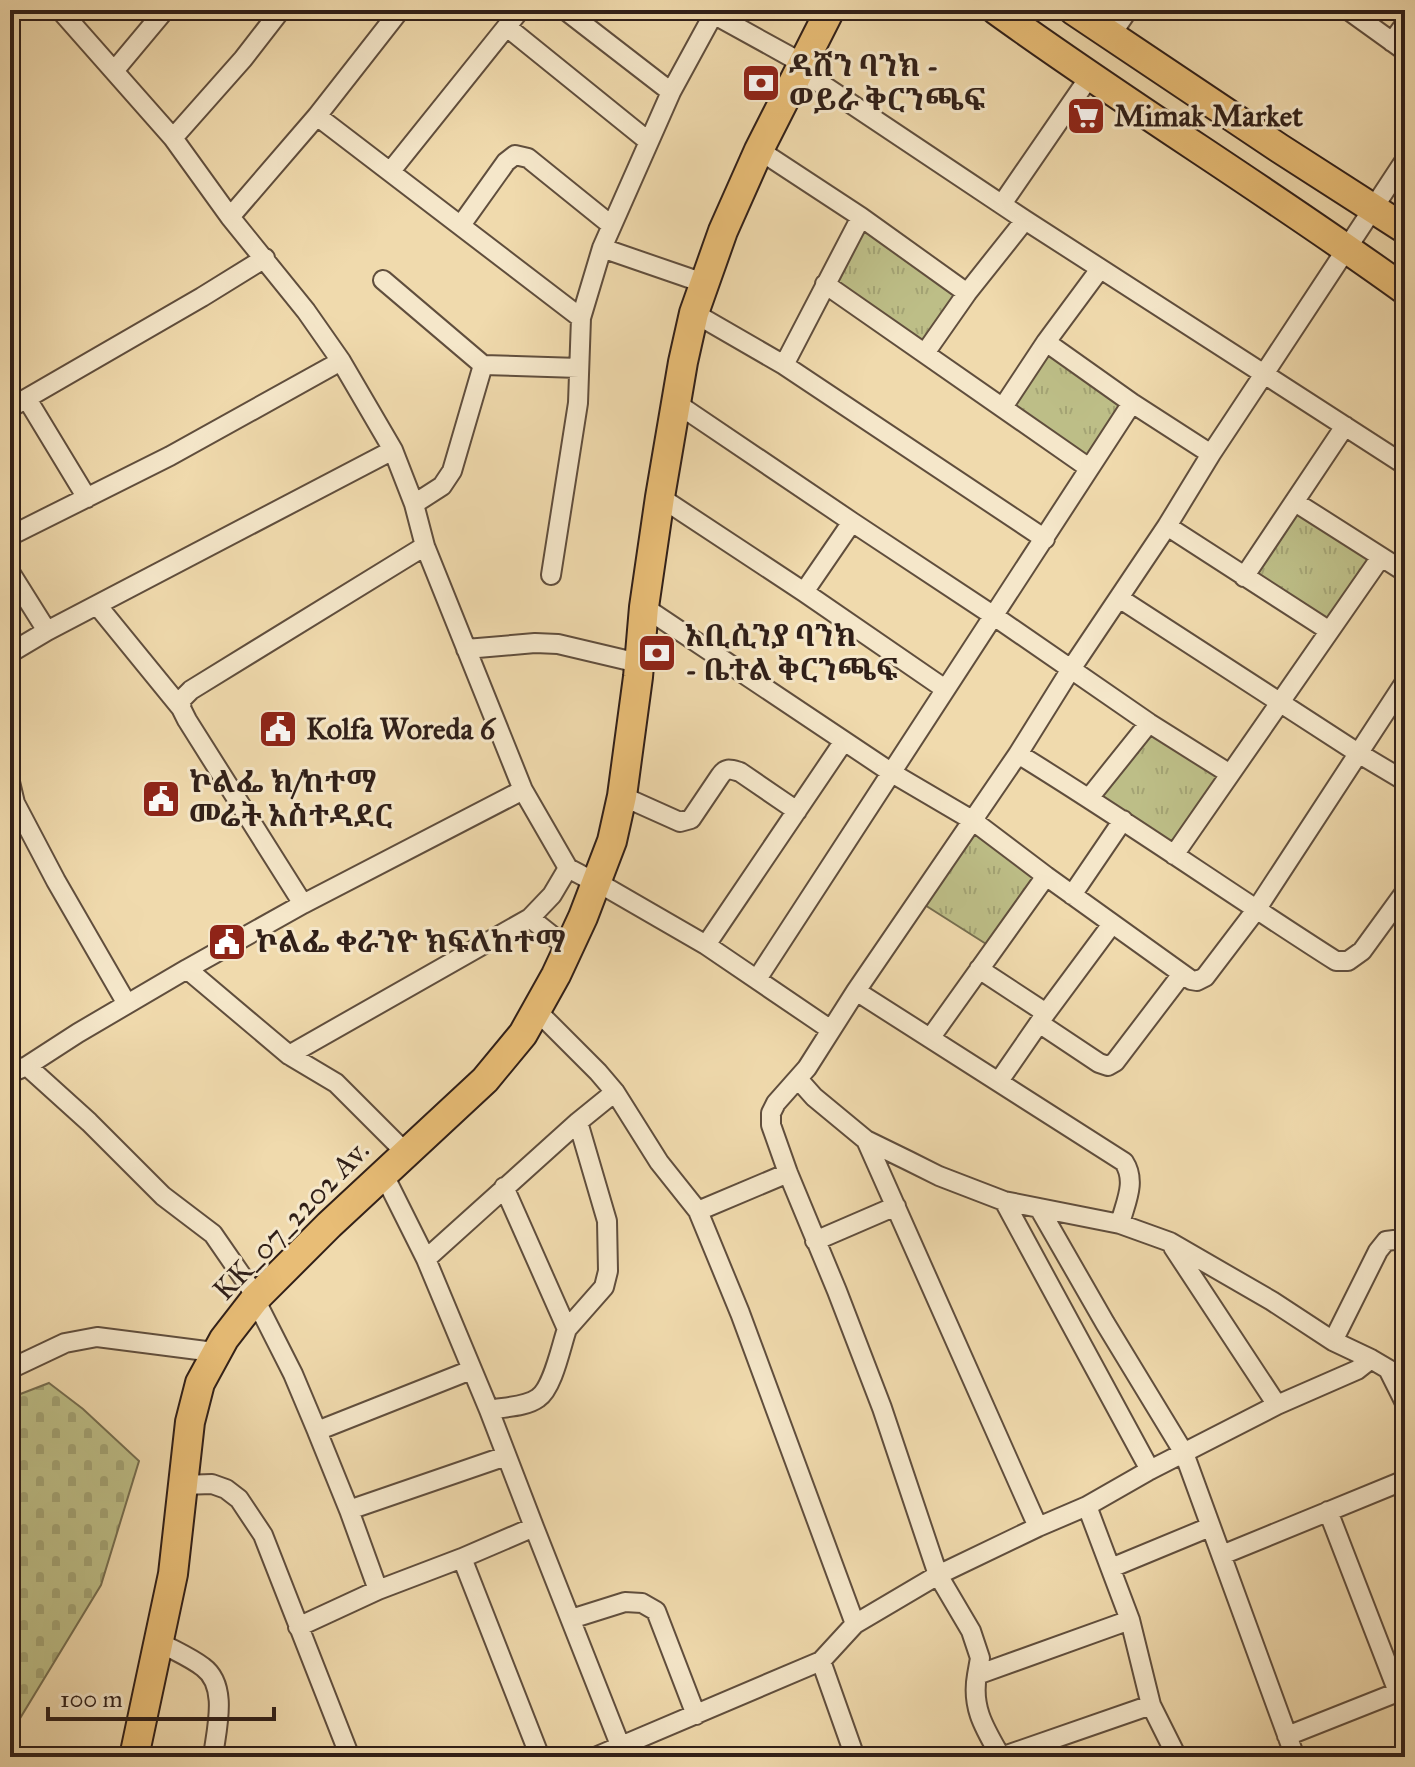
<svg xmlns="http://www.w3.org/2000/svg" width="1415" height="1767" viewBox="0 0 1415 1767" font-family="'IM FELL Great Primer','Noto Serif Ethiopic',serif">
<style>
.cemetery{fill:url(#cemetery-stones);stroke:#766e50;stroke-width:2}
.park{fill:url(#park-tufts);stroke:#766e50;stroke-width:2}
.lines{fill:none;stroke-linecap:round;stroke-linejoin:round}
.street-casing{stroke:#604e3d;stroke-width:22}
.primary-casing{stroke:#301f18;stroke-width:32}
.street{stroke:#f5e7ca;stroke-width:18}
.primary{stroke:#e8bd76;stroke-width:28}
.labels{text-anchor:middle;stroke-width:6;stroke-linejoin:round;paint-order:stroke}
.poi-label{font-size:30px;font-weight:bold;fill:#301f18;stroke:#f5e7ca;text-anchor:start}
.street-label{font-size:30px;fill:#301f18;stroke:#f5e7ca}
</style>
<defs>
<pattern id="cemetery-stones" width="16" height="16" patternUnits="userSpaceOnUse" patternTransform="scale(2)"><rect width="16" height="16" fill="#bdbe87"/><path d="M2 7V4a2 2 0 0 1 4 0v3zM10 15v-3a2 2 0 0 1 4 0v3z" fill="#a3a374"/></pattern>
<pattern id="park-tufts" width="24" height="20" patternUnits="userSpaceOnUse" patternTransform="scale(2)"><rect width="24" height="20" fill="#bdbe87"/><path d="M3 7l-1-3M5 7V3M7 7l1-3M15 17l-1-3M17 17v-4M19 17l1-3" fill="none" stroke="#a3a374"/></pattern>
</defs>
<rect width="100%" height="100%" fill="#f0daad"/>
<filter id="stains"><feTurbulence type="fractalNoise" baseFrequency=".0025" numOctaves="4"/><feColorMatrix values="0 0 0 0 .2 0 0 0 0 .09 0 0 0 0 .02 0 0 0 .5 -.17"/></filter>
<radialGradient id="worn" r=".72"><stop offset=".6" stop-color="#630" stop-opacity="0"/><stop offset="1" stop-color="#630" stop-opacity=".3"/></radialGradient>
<path class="cemetery" d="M49,1383L83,1409L139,1461L101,1585L16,1725L10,1745V1398Z"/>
<path class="park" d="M861,217L967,293L925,353L825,284Z
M1046,342L1132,403L1089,468L1003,407Z
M1295,502L1381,557L1328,630L1244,577Z
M1149,723L1230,774L1174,855L1089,798Z
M972,820L1046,876L994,949L917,900Z"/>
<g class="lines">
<g class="street-casing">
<path id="street" d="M60,10L173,138L230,217L306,311L341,361L393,450L414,504L425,546L523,790L568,868L585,877
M565,10L671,92
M706,10L791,57
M1348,10L1405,51
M507,27L648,141
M1111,35L1128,10
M1392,42L1405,24
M799,69L1025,220L1264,374L1405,160
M114,71L165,10
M317,116L581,318
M173,138L243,59L281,10
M759,150L861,217L967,293
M390,172L520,10
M1002,204L1090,76
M230,217L317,116L400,10
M461,225L506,162L515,155L528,158L611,225
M692,279L602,248L671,92L713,15
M383,280L483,365
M825,284L1089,468
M694,313L784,365L1045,539
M1046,342L1132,403L1211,454
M925,353L967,293L1025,220
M784,365L861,217
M27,399L87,498
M676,403L852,522L994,616L1149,723L1230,774
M1003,407L1046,342L1100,269
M10,408L202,297L265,258
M660,497L804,592L945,689
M1295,502L1405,572
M414,504L442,486L452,471L483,365L579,368
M1167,526L1328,630
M10,536L170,456L341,361
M10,572L47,631
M551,575L578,403L581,318L602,248
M1244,577L1345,426
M804,592L852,522
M1119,598L1358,753L1405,781
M97,605L181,708L187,720L303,904
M644,607L892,773L972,820L1046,876L1191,980L1197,981L1205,977L1256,910L1405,682
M466,649L535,643L558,644L630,661
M10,653L47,631L393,450
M181,708L182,699L191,690L425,546
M1018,754C1126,820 1229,893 1336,961H1348L1362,951L1405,892
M10,782L15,803L56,881L127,1004
M622,796L680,822L691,819L720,776C726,767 730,769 740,772L797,811
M1089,798L1149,723
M1174,855L1381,557
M597,882L706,945L831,1030
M1072,895L1123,820
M530,918L559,941
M706,945L844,741
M979,969L1046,1013
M757,979L1132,403
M856,991L1124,1162C1137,1182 1125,1203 1120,1224
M537,1011L598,1072L615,1092L659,1162L698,1211L740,1313L855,1624
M1039,1023L1099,1063L1108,1066L1115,1062L1182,974
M931,1037L1046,876
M289,1055L530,918L552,895L568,868
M27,1066L78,1033L187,969
M10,1073L27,1066L89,1122L163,1196L213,1234L251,1289
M798,1079L814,1097L866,1140L909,1161L939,1176L1004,1201L1120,1224L1170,1242L1272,1301L1333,1341L1371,1359L1405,1379
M999,1081L1046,1013L1112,924
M578,1122L615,1092
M398,1145L336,1083L289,1055L187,969L303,904L523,790
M383,1173L426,1259L489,1410L534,1527
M1004,1201L1150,1470
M1039,1208L1105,1323L1184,1453L1295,1757
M698,1211L788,1173
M815,1241L896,1206
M1173,1247L1277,1405
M426,1259L578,1122L607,1221L608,1271L604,1287L567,1329
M255,1299L293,1374L317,1431
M1333,1341L1378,1251L1386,1241L1394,1240L1405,1243
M10,1369L65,1343L97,1337L206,1351
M1389,1371L1405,1403
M489,1410C504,1407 526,1407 538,1398C553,1388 561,1346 567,1329L504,1187
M182,1485L212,1484L226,1489L239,1499L263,1535L350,1757
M1087,1506L1130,1620L1151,1705L1177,1757
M349,1510L506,1456
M1038,1527L1087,1506L1150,1470L1277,1405L1357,1370L1371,1359
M1222,1555L1405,1480
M462,1558L540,1757
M1111,1568L1210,1527
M378,1590L349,1510L317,1431L471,1370
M571,1619L625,1602L642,1603L656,1611L696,1715
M1130,1620L977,1675L980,1658L971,1631L938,1575L882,1408L837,1291L788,1173L771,1125V1113L776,1103L807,1068L856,991L1018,754L1071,669L1167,526L1211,454L1264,374L1405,465
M298,1627L378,1590L462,1558L534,1527L620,1745
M159,1642C173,1650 190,1657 203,1667C229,1686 216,1730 213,1757
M821,1661L855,1757
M977,1675C971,1708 985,1729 1001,1757L1151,1705
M1287,1736L1398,1692L1328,1511
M595,1757L821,1661L855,1624L938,1575L1038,1527L866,1140"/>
</g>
<g class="primary-casing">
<path id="primary" d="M996,10C1130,107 1271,193 1405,290
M1073,10L1279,148L1405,229
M134,1757L173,1574L190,1422L200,1383L224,1339L255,1299L329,1225L485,1080L523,1034L556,975L583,917L612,841L622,796L638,677L644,607L660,497L683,362L694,313L723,231L759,150L830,10"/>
</g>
<use href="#street" class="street"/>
<use href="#primary" class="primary"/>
</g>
<defs>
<g id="bank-square" transform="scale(2)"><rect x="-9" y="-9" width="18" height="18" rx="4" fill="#8f2418" stroke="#f5e7ca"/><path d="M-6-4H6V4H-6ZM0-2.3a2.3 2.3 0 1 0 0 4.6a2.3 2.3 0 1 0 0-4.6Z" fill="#fff"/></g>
<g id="supermarket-square" transform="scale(2)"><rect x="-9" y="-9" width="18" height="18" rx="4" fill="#8f2418" stroke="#f5e7ca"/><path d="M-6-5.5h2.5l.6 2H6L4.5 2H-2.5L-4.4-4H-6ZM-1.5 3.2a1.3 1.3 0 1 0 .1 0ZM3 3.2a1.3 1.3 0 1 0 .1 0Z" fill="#fff"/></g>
<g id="civic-square" transform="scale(2)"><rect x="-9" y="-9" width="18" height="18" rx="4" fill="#8f2418" stroke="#f5e7ca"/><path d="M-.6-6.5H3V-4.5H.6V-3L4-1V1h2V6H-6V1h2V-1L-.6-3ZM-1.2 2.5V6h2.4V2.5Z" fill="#fff"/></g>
</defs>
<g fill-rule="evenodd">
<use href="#bank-square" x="761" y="83"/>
<use href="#supermarket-square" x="1086" y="116"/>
<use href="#bank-square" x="657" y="653"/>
<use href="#civic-square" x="278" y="729"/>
<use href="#civic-square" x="161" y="799"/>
<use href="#civic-square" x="227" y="942"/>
</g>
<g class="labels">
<g class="poi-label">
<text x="789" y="76">ዳሸን ባንክ -<tspan x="789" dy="34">ወይራ ቅርንጫፍ</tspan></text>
<text x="1114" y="126">Mimak Market</text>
<text x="685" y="646">አቢሲንያ ባንክ<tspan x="685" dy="34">- ቤተል ቅርንጫፍ</tspan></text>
<text x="306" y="739">Kolfa Woreda 6</text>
<text x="189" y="792">ኮልፌ ክ/ከተማ<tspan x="189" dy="34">መሬት አስተዳደር</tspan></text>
<text x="255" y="952">ኮልፌ ቀራንዮ ክፍለከተማ</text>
</g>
<g class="street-label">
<text transform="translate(291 1220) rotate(-46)" y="10">KK_07_2202 Av.</text>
</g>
</g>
<rect width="1415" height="1767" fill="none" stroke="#f0daad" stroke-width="40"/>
<rect x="12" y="12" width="1391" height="1743" fill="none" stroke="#301f18" stroke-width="4"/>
<rect x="20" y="20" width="1375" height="1727" fill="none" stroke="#301f18" stroke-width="2"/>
<path d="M48 1707v12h226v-12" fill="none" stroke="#301f18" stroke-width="4"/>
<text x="60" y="1707" font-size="24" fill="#301f18" stroke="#f5e7ca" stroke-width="6" paint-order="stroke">100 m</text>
<rect width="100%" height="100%" filter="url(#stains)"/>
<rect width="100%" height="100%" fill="url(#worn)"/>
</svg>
